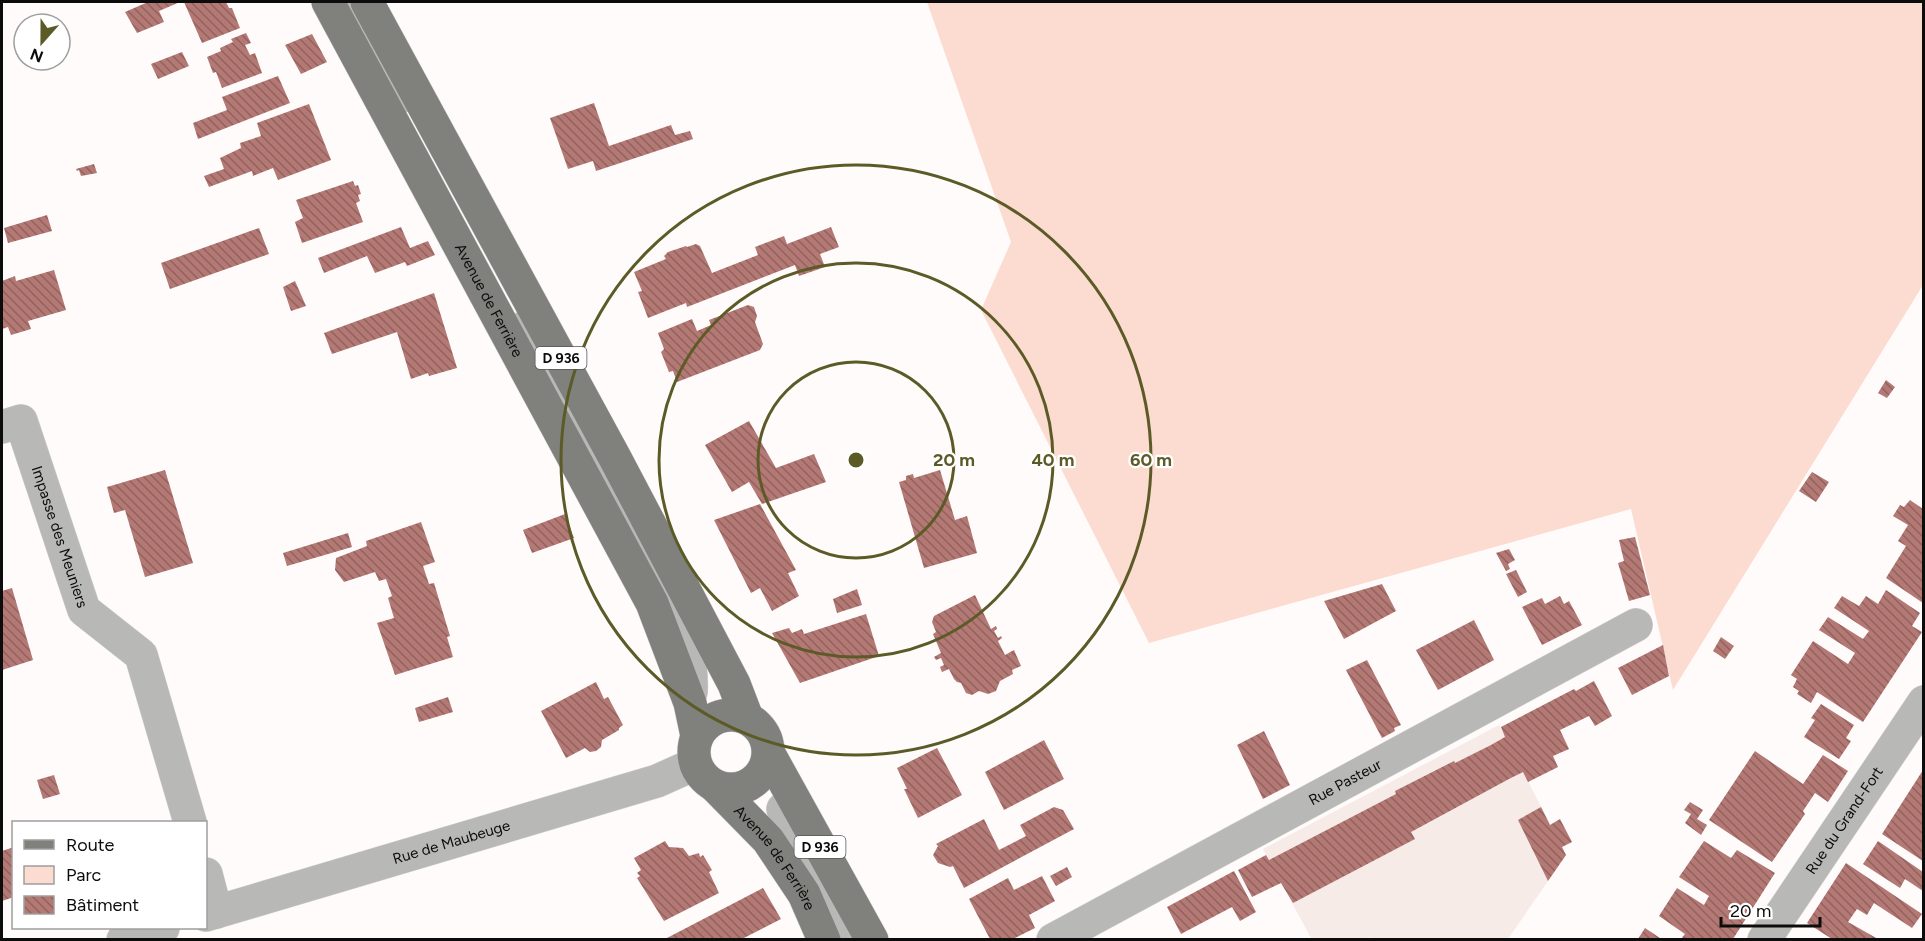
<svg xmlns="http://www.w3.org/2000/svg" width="1925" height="941" viewBox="0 0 1925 941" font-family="Figtree,sans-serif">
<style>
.built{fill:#f7ebe8}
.green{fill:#fcdbd0}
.building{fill:url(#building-back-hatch)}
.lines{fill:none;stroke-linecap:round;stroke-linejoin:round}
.minor-casing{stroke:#d7d5d4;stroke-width:34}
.major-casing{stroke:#d7d5d4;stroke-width:34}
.minor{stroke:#b8b8b7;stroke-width:33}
.major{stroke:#80807d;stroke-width:33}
.ring{fill:none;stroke:#5c5b28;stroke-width:3}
.labels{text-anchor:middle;stroke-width:4.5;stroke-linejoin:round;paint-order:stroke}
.shield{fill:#fff;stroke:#565555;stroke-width:1.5}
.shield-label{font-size:14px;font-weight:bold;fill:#0d0c0c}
.street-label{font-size:15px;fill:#0d0c0c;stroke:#fff}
.centre{fill:#5c5b28;stroke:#fff;stroke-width:3}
.ring-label{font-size:18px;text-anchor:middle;font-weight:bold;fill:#5c5b28;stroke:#fff;stroke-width:4.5;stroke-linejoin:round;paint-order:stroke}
</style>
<defs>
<pattern id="building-back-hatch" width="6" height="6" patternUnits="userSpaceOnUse" patternTransform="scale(1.5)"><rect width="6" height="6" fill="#b47975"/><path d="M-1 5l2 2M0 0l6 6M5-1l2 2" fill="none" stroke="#91625e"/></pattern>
</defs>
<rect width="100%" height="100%" fill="#fefbfa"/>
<path class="built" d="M1499,725L1566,855L1508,939L1371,940L1369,937L1364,940H1312L1263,849Z"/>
<path class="green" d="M927,2H1923V285L1673,690L1631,509L1149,643L981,310L1011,242Z"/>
<path class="building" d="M148,2H180L159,11L164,22L137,33L125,12Z
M184,2H226L229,8H232L240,28L202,43Z
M246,33L251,43L245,45L250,55L255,53L262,73L222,88L216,72L213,73L207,57L221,51L220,48L233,42L231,39Z
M312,34L327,62L301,74L285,45Z
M182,52L189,66L158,79L151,64Z
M278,76L290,103L198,139L193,123L227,110L222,97Z
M594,103L609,146L671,125L675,135L690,131L693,139L596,171L593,161L568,169L550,118Z
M309,104L331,160L278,180L273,168L253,176L252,171L209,187L204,176L224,169L220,158L241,148L240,143L261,136L257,123Z
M94,164L97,173L81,176L79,170L77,171L76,169Z
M353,181L355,186L358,185L361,194L358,195L360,201L356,203L363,222L302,243L295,222L303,218L296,200Z
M47,215L52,231L8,243L4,228Z
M401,227L410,248L428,241L435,255L407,266L405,262L375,273L367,256L324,273L318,258Z
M831,227L839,247L820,254L825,267L799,276L795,265L687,307L686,303L648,318L638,292L642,291L634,272L666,259L664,256L668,252L686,246L687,247L696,244L700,246L712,273L758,255L755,247L784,236L787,244Z
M259,228L269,254L170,289L161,263Z
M54,270L66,310L28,321L31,329L11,335L8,327L2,329V281L15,276L16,281Z
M295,281L306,306L291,311L283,287Z
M434,293L457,368L429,376L428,373L411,379L397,332L332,354L324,333Z
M748,305L754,307L757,316L755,322L763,344L760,350L677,382L673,371L669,372L661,352L664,349L658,333L692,319L697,331L711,325L709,320Z
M1886,380L1895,387L1887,398L1878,393Z
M749,421L776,468L814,454L826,482L762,504L749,482L732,492L705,445Z
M165,470L193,563L145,577L125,510L114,513L107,487Z
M940,470L955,520L967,516L977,553L924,568L899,482L906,480V476L913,474L914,478Z
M1812,472L1829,482L1816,502L1799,491Z
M1910,500L1923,509V603L1886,578L1906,546L1898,541L1908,525L1893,516L1900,505L1904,507Z
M760,504L796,570L788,573L799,596L772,611L760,588L751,593L714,520Z
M565,514L574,538L532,553L523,530Z
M421,522L435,562L423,566L429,584L434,583L450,636L447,637L453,657L395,675L377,623L394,618L388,598L392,596L386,579L379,581L375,572L344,582L335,570L336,558L367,546L366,541Z
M348,533L352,547L287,566L283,553Z
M1635,537L1650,595L1629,601L1618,563L1624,561L1619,540Z
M1509,549L1515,560L1508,564L1510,569L1506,571L1496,553Z
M1516,570L1527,592L1518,597L1506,574Z
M1382,584L1396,611L1344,639L1324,601Z
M12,588L33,660L2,670V591Z
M857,589L862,605L837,613L833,599Z
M1886,590L1920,613L1912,626L1922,632L1863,722L1817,692L1811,703L1797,694L1799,691L1793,687L1797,679L1791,675L1813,641L1848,664L1855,653L1819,630L1828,617L1863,639L1869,631L1834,608L1842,596L1859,606L1866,596L1878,604Z
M975,595L991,629L996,626L997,629L994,631L998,638L1001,636L1002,638L998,641L1005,655L1014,650L1021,666L1012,670L1013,674L1000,681L996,691L988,694L979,691L972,695L966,693L961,683L957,682L954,679L949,669L942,672L940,667L944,665L941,658L936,660L934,657L941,653L933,634L936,632L932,622L934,616Z
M1560,596L1564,604L1569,601L1582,625L1542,645L1522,607L1542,598L1545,604Z
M866,614L879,656L800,683L772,633L789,628L792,633L802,629L804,634Z
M1474,620L1494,660L1438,690L1416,650Z
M1721,637L1734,646L1725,659L1713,651Z
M1663,645L1669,676L1632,695L1618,668Z
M1367,660L1401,725L1394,728L1395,731L1382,738L1346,670Z
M1594,681L1612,716L1595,726L1589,716L1560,730L1569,749L1553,756L1558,767L1528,782L1523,772L1509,779L1411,832L1415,839L1293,903L1281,883L1252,897L1238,870L1266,855L1269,860L1396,794L1395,791L1454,761L1455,763L1491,745L1505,737L1501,727L1574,689L1576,691Z
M596,682L604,699L608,697L623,725L619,728V730L602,740L601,747L596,751L590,752L585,748L566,758L541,711Z
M448,697L453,712L419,722L415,708Z
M1821,704L1854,725L1846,738L1851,741L1839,759L1804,737L1815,720L1811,718Z
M1264,731L1290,785L1263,799L1237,745Z
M1044,740L1064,779L1004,810L985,772Z
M937,748L962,795L918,818L904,789H907L897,768Z
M1755,751L1803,784L1823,755L1848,771L1828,802L1815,793L1803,811L1805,814L1772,862L1709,820Z
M1923,770V861L1882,834Z
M54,775L60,794L43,799L37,780Z
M1690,802L1703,810L1697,819L1707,825L1701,835L1685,823L1691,814L1684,810Z
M1054,807L1063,810L1074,829L964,888L953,866L950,867L938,863L933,855L938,846L936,844L984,819L999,850L1026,836L1020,825Z
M1541,807L1550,825L1560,819L1572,842L1562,847L1566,855L1548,881L1518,820Z
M665,841L669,847L683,848L689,856L699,853L700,857L703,855L712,870L709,872L719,893L664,921L637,878L640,876L637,873L641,870L634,858Z
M1704,841L1731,858L1737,850L1775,873L1733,939H1681L1685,934L1659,916L1677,888L1704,905L1709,896L1679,877Z
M1878,841L1923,872V891L1905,879L1900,888L1863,864Z
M14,847V897L2,901V851Z
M1846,863L1922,914L1912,928L1874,903L1867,915L1857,909L1848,922L1878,939H1832L1807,923Z
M1067,867L1072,877L1056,886L1050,876Z
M1234,871L1256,912L1240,921L1232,907L1181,934L1167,907Z
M1042,876L1055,901L1029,915L1035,928L1013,939H990L969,899L1008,878L1014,890Z
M763,888L781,919L742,939H665Z
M1645,928L1660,938L1658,939H1638Z"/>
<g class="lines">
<g class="minor-casing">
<g id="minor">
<path d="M347,2L400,97"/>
<path d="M525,327C554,381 583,435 612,489C644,548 695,622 691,692"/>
<path id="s1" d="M2,427L21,421L84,610L141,655L190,822"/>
<path d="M783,809L791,823L806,858L852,940"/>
<path d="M206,874L216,912"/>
<path id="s2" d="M206,915L657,781L695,764"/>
<path d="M123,940L163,928"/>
<path id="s3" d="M1053,940L1636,625"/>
<path id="s4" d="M1764,940L1924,702"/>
</g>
</g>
<g class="major-casing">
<g id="major">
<path id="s5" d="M328,2L652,603L690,703L697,736"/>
<path d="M367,2L615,458L734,684L747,718"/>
<circle cx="731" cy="752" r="37"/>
<path d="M769,754L872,940"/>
<path id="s6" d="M715,786L768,840L804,894L824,940"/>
</g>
</g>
<use href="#minor" class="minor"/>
<use href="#major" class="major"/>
</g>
<g class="ring">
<circle cx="856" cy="460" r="98"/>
<circle cx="856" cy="460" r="197"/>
<circle cx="856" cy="460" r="295"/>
</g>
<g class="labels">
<g class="shield">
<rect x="535.5" y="347" width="51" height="22" rx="4.5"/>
<rect x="794.5" y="836" width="51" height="22" rx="4.5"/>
</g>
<g class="shield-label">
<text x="561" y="363">D 936</text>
<text x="820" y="852">D 936</text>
</g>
<g class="street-label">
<text dy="5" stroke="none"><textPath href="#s5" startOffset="339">Avenue de Ferrière</textPath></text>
<text dy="5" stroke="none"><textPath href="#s1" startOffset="142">Impasse des Meuniers</textPath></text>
<text dy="5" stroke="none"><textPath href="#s3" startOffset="332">Rue Pasteur</textPath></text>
<text dy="5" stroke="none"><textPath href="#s4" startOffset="144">Rue du Grand-Fort</textPath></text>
<text dy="5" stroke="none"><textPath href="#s2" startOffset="256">Rue de Maubeuge</textPath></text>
<text dy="5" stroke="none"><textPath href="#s6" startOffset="94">Avenue de Ferrière</textPath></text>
</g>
</g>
<circle cx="856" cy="460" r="9" class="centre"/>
<g class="ring-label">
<text x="954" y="466">20 m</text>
<text x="1053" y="466">40 m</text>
<text x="1151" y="466">60 m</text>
</g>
<rect width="1925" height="941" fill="none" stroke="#0d0c0c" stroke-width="6"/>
<rect x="12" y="821" width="195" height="108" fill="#ffffff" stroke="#9e9e9e" stroke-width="1.5"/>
<rect x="24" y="840" width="30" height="9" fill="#80807d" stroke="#9e9e9e" stroke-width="1.5"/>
<text x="66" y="851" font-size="18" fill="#0d0c0c">Route</text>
<rect x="24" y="866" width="30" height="18" fill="#fcdbd0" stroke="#9e9e9e" stroke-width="1.5"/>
<text x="66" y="881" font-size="18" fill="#0d0c0c">Parc</text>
<rect x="24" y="896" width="30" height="18" fill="url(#building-back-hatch)" stroke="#9e9e9e" stroke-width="1.5"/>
<text x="66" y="911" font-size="18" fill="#0d0c0c">Bâtiment</text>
<g transform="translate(42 42) rotate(201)"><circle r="28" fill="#ffffff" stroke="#9e9e9e" stroke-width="1.5"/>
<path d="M0-4.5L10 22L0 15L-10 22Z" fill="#5c5b28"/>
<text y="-9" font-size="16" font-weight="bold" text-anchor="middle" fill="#0d0c0c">N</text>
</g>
<path d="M1721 917v9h99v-9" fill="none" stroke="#0d0c0c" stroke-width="3"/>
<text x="1730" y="917" font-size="18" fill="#0d0c0c" stroke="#ffffff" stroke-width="4.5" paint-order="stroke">20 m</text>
</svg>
